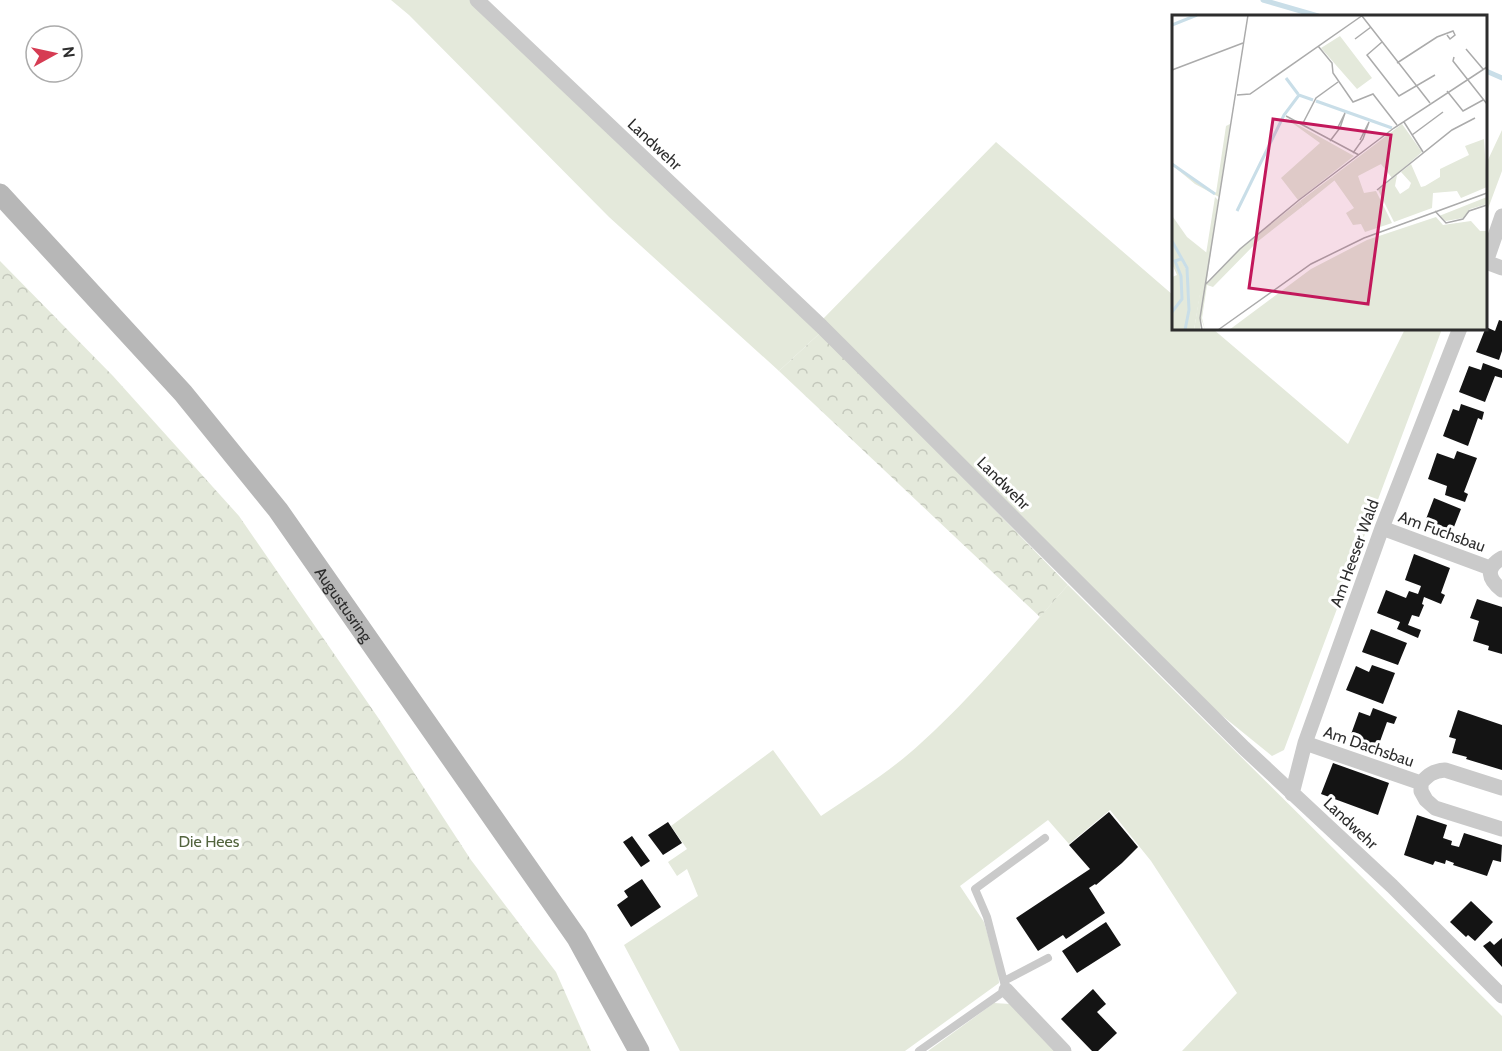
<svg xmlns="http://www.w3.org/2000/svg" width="1502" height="1051" viewBox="0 0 1502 1051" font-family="Cabin,sans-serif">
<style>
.grass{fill:#e4e9db}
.forest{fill:url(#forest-crowns)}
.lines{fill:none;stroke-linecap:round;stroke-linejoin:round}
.stream{stroke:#c9dee8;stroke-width:5}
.building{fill:#141414}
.lane{stroke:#cacaca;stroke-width:8}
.street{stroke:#cacaca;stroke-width:15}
.secondary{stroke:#b7b7b7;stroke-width:21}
.labels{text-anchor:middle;stroke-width:6;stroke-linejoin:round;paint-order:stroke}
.street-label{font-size:16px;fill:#2d2d2d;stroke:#fff}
.park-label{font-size:16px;fill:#53643e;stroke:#fff}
.inset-river{fill:none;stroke:#c9dee8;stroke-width:3}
.inset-road{fill:none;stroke:#ababab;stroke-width:1.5}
.view{fill:#c2185b;fill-opacity:0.15;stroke:#c2185b;stroke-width:3}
.inset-edge{fill:none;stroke:#2d2d2d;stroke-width:3}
</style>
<defs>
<pattern id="forest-crowns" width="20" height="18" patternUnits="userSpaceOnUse" patternTransform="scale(1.5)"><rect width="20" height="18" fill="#e4e9db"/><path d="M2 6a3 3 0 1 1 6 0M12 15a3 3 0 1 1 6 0" fill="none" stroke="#c4c8bc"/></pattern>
</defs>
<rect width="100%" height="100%" fill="#fff"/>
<path class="grass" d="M391,0H471L821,332L779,371L609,217L409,15Z
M1502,130V171L1486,214V164Z
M996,142L1173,295L1174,328L1213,329L1348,444L1405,329H1442L1284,750L1272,756L1209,705L822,320Z
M1068,585L1502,1016V1051H1182L1237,993L1151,861L1110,810L1069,844L1048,820L960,886L984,922L998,970L999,983L905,1051H680L624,945L698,896L687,869L677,876L668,862L687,849L671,826L773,750L821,816C855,793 891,771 921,743C974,695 1020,639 1068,585Z
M994,1003L1010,1004L1055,1051H928Z"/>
<path class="forest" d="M0,261L113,376L239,516L379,719L471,860L556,972L591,1051H0Z
M821,332L1068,585L1040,617L779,371Z"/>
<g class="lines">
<path class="stream" d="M1263,0L1318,16
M1486,71L1502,78"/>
</g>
<path class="building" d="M1499,320L1502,321V351L1499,360L1476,352L1486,327L1495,331Z
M1483,363L1502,370V378L1495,376L1485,402L1459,392L1469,366L1481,370Z
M1461,404L1484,412L1482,420L1478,418L1468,446L1443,436L1453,409L1459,411Z
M1457,451L1477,458L1464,492L1468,494L1465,502L1445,495L1447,486L1428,479L1437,453L1454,459Z
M1434,498L1461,509L1450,537L1423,527Z
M1414,554L1450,568L1441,593L1445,595L1441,604L1424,597L1422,604L1424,605L1419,617L1412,615L1408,625L1421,630L1418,638L1397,629L1400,622L1377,613L1386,590L1406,598L1409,591L1418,594L1421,586L1405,580Z
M1477,599L1502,607V654L1488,650L1489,646L1473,641L1479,621L1470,618Z
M1371,629L1407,643L1398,665L1362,652Z
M1372,665L1395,673L1383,704L1346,690L1356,666L1369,672Z
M1373,708L1397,717L1394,724L1387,722L1378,747L1350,737L1359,712L1370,716Z
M1458,710L1502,725V770L1466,759L1467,757L1452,753L1456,739L1449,737Z
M1333,763L1389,783L1378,815L1321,794Z
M1109,812L1138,847L1122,863L1096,885L1095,884L1089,888L1105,913L1066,939L1063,935L1038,951L1016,918L1090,869L1069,845Z
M1417,815L1447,825L1443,838L1452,841L1451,845L1459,847L1464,833L1502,845L1501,862L1493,860L1487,876L1453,865L1454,863L1446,860L1445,864L1435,861L1433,865L1404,855Z
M668,822L682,843L663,855L648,835Z
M632,836L650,861L641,867L623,842Z
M642,879L661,907L631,927L617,905L628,897L624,891Z
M1471,901L1493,922L1475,941L1468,935L1466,937L1450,922Z
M1106,922L1121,945L1077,973L1062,951Z
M1502,938V967L1483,946L1490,941L1494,945Z
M1093,989L1106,1004L1097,1012L1117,1033L1098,1051H1092L1061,1019Z"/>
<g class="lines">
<path class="lane" d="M1004,981L1048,958
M919,1051L1006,990L987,917L975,889L1045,838"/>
<path class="street" d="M477,0L821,326L1244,748L1392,886L1502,996
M1486,262L1502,216
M1486,262L1502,268
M1382,528L1490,568
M1502,558C1485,568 1488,579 1502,590
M1305,743L1421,783
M1502,788L1445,770C1433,771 1428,775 1421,783V791L1426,800L1435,808L1502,829
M1292,794L1305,743L1382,528L1460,328
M1006,990L1064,1051"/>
<path class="secondary" id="s1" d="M0,194L183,393L278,510L577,938L639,1051"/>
</g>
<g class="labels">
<g class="street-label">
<text transform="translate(655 144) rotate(43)" y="6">Landwehr</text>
<text transform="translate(1004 483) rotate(45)" y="6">Landwehr</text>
<text transform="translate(1442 531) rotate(20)" y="6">Am Fuchsbau</text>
<text transform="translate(1354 553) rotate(-70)" y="6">Am Heeser Wald</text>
<text dy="6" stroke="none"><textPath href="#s1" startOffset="536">Augustusring</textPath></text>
<text transform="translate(1369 746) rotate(19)" y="6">Am Dachsbau</text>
<text transform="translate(1351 823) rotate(43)" y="6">Landwehr</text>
</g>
<g class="park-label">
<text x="209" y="847">Die Hees</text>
</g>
</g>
<g transform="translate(1172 15)">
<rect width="315" height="315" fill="#fff"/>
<path d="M168,21L200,63L185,74L149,33ZM112,102L182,141L126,185L109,163L148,128ZM58,109L47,182L23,169L0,150L44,178L54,111ZM230,109L250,137L220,163L209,149L186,161L192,178L204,176L220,208L193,217L189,209L181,210L174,198L182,193L160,162ZM312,124L315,172L289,183L285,176L261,178L260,193L222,207L206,175L225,160L223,171L228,179L237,173L239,168L229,157L239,149L249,172L253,171L268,162V154L297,140L293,131ZM43,182L46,185L28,315H22ZM128,186L131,191L85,227L41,272L35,270L30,303L33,315L29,303L34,270L69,233Z" fill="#e4e9db"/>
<path d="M160,162L163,165L131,191L128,186ZM315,182V189L298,194L291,203L274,206L267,201ZM264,202L271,210L299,206L308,216H315V315H57L139,254L195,225ZM0,226L15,256L17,295L13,315H0V262L5,260L0,249Z" fill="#e4e9db"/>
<path d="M1,202L15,222L35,238L22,315H13L18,294L16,255L0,224Z" fill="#e4e9db"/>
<path class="inset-river" d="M0,10L25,0M114,63L126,79M144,86L220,113M0,149L43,179M65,196L112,100L127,80L141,85M0,226L15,253L17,295L13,315M0,297L10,284L9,261L3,246L9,244"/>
<path class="inset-road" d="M190,1L258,88M183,24L199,12M210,27L195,40L227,81L263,60M146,31L160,48L161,58L181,87L201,79L225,110M294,34L311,54M282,42L281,46L315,89M225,48L265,22L281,16L283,20L278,24L275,20M0,55L71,28M275,76L291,96L311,85M65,80L78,79L191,0M114,101L187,140M232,107L251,137M130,110L144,83L166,67M240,120L271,97M158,126L168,113L173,98L165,114M181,138L191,124L197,107L188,125M205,175L280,115L303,103M263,196L274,208L291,204L297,196L315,190M34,269L68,234L127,185L222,113L315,52M30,315L28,303L76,0M46,315L139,249L192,223L315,178"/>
<path class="view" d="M101,104L219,120L196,289L77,273Z"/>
<rect width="315" height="315" class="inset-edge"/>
</g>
<g transform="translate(54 54) rotate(82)"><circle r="28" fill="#ffffff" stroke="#ababab" stroke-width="1.5"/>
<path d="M0-4.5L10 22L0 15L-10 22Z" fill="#d63c53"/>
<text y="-9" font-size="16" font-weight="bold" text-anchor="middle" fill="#2d2d2d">N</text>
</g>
</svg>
